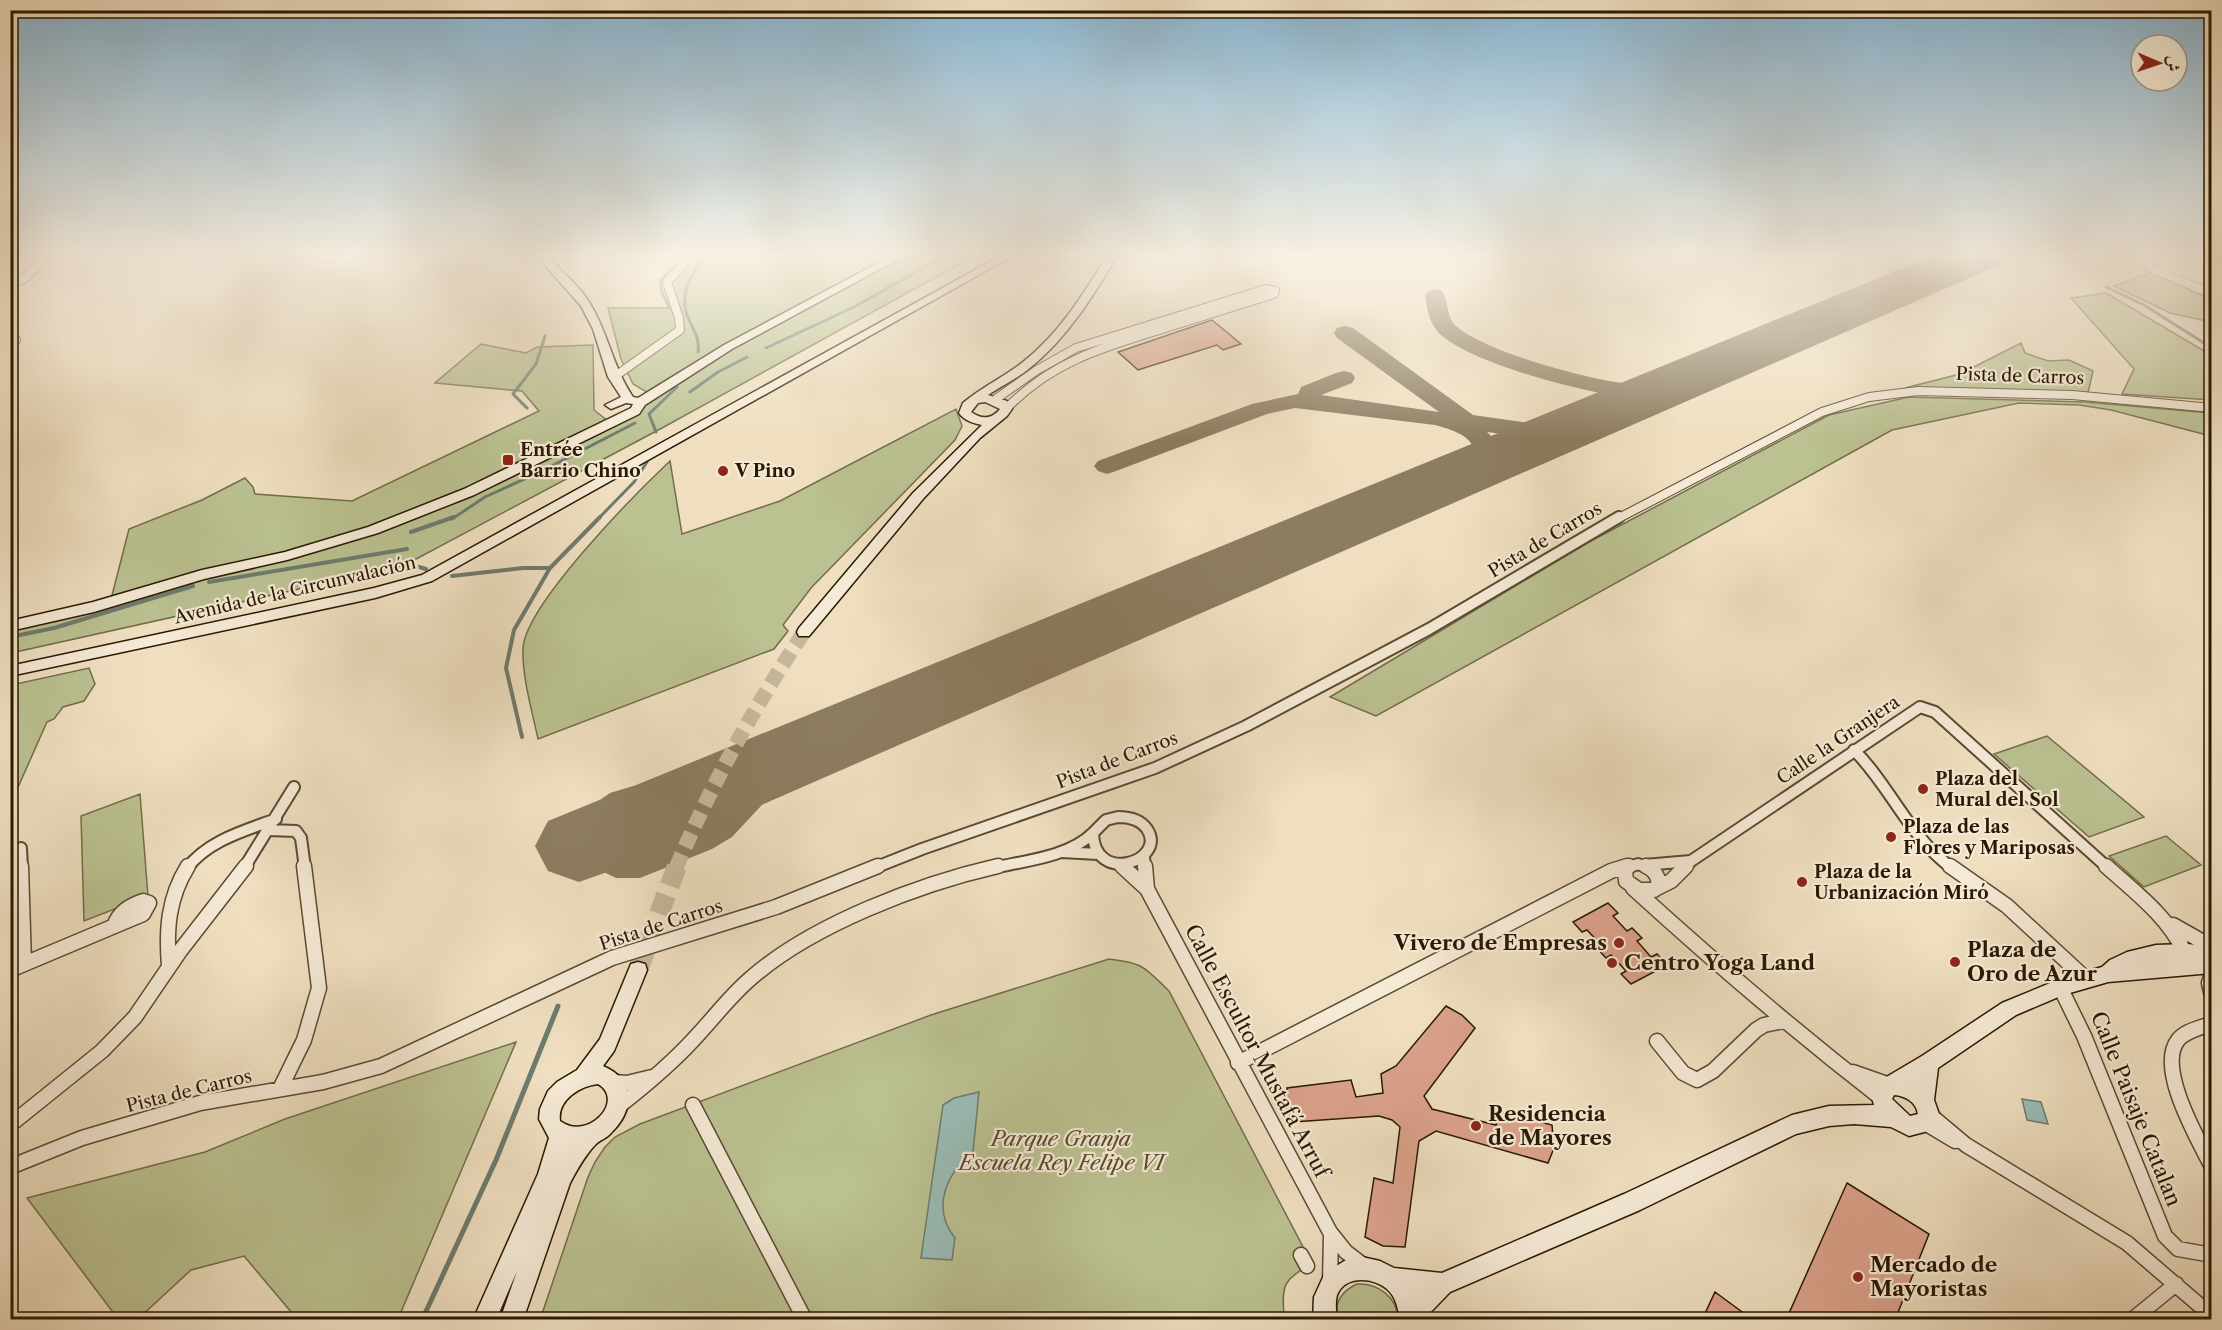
<svg xmlns="http://www.w3.org/2000/svg" width="2222" height="1330" viewBox="0 0 2222 1330" font-family="'Libre Caslon Text',Amiri,serif">
<style>
.green{fill:#bbc191;stroke:#726d4a;stroke-width:1.5}
.water{fill:#9abcb6;stroke:#6d7b6e;stroke-width:1.5}
.lines{fill:none;stroke-linecap:round;stroke-linejoin:round}
.stream-far2{stroke:#6d7b6e;stroke-width:3}
.stream-far1{stroke:#6d7b6e;stroke-width:4}
.stream{stroke:#6d7b6e;stroke-width:5}
.taxiway{fill:#8c7c61;fill-rule:evenodd}
.runway{fill:#8c7c61;fill-rule:evenodd}
.building{fill:#dba28b;stroke:#291902;stroke-width:1.5}
.street-tunnel{stroke:#c7b79a;stroke-width:8;stroke-dasharray:8 4;stroke-linecap:butt}
.secondary-tunnel-far1{stroke:#c7b79a;stroke-width:15;stroke-dasharray:15 8;stroke-linecap:butt}
.secondary-tunnel{stroke:#c7b79a;stroke-width:20;stroke-dasharray:20 10;stroke-linecap:butt}
.street-far2-casing{stroke:#5a4a32;stroke-width:10}
.street-far1-casing{stroke:#5a4a32;stroke-width:14}
.street-casing{stroke:#5a4a32;stroke-width:17}
.secondary-casing{stroke:#291902;stroke-width:3}
.street-far2{stroke:#f5ead6;stroke-width:8}
.street-far1{stroke:#f5ead6;stroke-width:10}
.street{stroke:#f5ead6;stroke-width:14}
.secondary{fill:#f5ead6;fill-rule:evenodd}
.poi-dot{fill:#8f2418;stroke:#f5ead6;stroke-width:2}
.labels{text-anchor:middle;stroke-width:4.5;stroke-linejoin:round;paint-order:stroke}
.street-label{font-size:18px;fill:#291902;stroke:#f5ead6}
.poi-label{font-size:18px;font-weight:bold;fill:#291902;stroke:#f5ead6;text-anchor:start}
.near-poi-label{font-size:21px;font-weight:bold;fill:#291902;stroke:#f5ead6;text-anchor:start}
.near-street-label{font-size:21px;fill:#291902;stroke:#f5ead6}
.near-park-label{font-size:21px;font-style:italic;fill:#554b2d;stroke:#f5ead6}
</style>
<rect width="100%" height="100%" fill="#efdfc0"/>
<filter id="stains"><feTurbulence type="fractalNoise" baseFrequency=".00333" numOctaves="4"/><feColorMatrix values="0 0 0 0 .2 0 0 0 0 .09 0 0 0 0 .02 0 0 0 .5 -.17"/></filter>
<radialGradient id="worn" r=".72"><stop offset=".6" stop-color="#630" stop-opacity="0"/><stop offset="1" stop-color="#630" stop-opacity=".3"/></radialGradient>
<path class="green" d="M689,254H978L662,428L403,566L11,653L10,622L109,607L129,529L202,500L245,478L253,487L255,494L352,501L539,411L522,391L435,383L481,344L526,353L537,347L593,345L594,410L612,424L657,398L633,384L621,359L608,308H669L661,291L660,280Z
M2152,272L2211,300V322L2170,313L2114,286Z
M2106,293L2211,355V400L2122,394L2134,369L2071,298Z
M2021,343L2025,353L2048,361L2069,360L2093,371L2088,393L1905,388L1960,374Z
M1909,397L2085,402L2211,413V436L2111,410L2079,405L2019,403L1892,430L1376,716L1330,697L1589,542L1829,415Z
M956,409L962,426L955,440L811,588L783,625L788,631L774,649L538,739C532,710 522,678 523,648C526,604 636,493 670,461L682,534L780,501Z
M89,668L95,684L84,701L63,707L54,719L47,722L11,803V685Z
M2047,736L2144,817L2089,837L1994,754Z
M140,794L148,896L84,921L81,816Z
M2166,836L2201,865L2144,887L2109,856Z
M1109,959C1144,963 1144,967 1169,991L1312,1264C1285,1279 1281,1283 1284,1314L1272,1319L540,1320L588,1177L595,1162L605,1147L615,1137L640,1124L931,1015Z
M516,1042L398,1319H297L244,1256L191,1270L138,1319H118L27,1198L205,1152L285,1119Z
M1357,1284C1378,1283 1397,1297 1398,1319H1337C1334,1302 1342,1291 1357,1284Z"/>
<path class="water" d="M979,1092L973,1152C946,1174 931,1208 955,1238L952,1260L921,1258L943,1105L954,1098Z
M2022,1099L2041,1102L2048,1124L2027,1120Z"/>
<g class="lines">
<path class="stream-far2" d="M2106,287L2144,305L2212,348
M766,348L854,307L948,254
M698,352C700,339 694,331 689,320C677,294 691,274 707,254
M690,392L718,372L747,357
M527,408L513,394L536,364L545,336
M656,432L649,414L677,387
M452,519L485,497L542,471L635,423
M598,519L634,482L647,462"/>
<path class="stream-far1" d="M411,532L454,517
M419,567L426,569
M452,576L523,568H550
M209,582L407,549
M10,637L54,628L193,586
M522,737L506,668L514,630L550,568L600,517"/>
<path class="stream" d="M422,1320L496,1160L558,1006"/>
<path class="taxiway" d="M1435,289L1442,291C1449,301 1446,316 1455,325C1484,352 1590,380 1630,384C1644,385 1658,380 1671,383L1675,388L1671,393C1663,395 1653,399 1644,399C1600,398 1470,364 1439,333C1429,323 1427,309 1425,295L1428,291Z
M1345,326L1353,328L1473,415L1529,423L1569,421L1578,423L1581,428L1578,433C1548,441 1517,436 1487,432L1495,440L1498,449C1491,466 1483,479 1462,474L1458,469L1469,459L1474,449C1469,434 1449,429 1435,425L1295,408L1267,414L1116,471L1107,474L1098,471L1094,466L1098,461L1252,404L1298,394L1301,387L1336,373L1344,371L1352,373L1355,378L1352,383L1321,395L1439,412L1337,338L1334,333L1337,328Z
M822,731L833,735L838,743L833,751L792,773L732,837L712,849L640,878H616L589,865L580,846L578,833L586,816L600,800L610,793L633,786H692L704,790L709,799L704,808L679,813L634,812L613,831L614,845L621,850H638L688,829L708,817L770,755Z"/>
<path class="runway" d="M1937,254H2006L1999,265L610,871L579,882L548,871L535,846L548,821Z"/>
</g>
<path class="building" d="M1212,320L1241,344L1223,350L1217,345L1138,370L1118,352Z
M1608,903L1618,913L1613,916L1627,931L1632,928L1642,938L1637,941L1651,957L1657,954L1667,965L1631,984L1621,974L1626,971L1611,955L1606,958L1596,947L1601,945L1587,930L1582,932L1573,922Z
M1446,1006L1462,1015L1475,1028L1424,1096L1432,1109L1496,1125L1499,1111L1552,1125L1554,1148L1548,1163L1436,1131L1419,1141L1405,1247L1383,1246L1365,1237L1374,1178L1393,1183L1400,1127L1392,1120L1379,1116L1293,1122L1286,1107L1287,1088L1351,1080L1356,1097L1383,1093L1381,1074L1396,1066Z
M1847,1183L1929,1234L1895,1320H1786Z
M1715,1292L1753,1320H1702Z"/>
<g class="lines">
<path class="street-tunnel" d="M2117,254L2132,260"/>
<path class="secondary-tunnel-far1" d="M676,868C711,785 754,707 804,632"/>
<path class="secondary-tunnel" d="M638,970L677,866"/>
<g class="street-far2-casing">
<path id="street-far2" d="M2132,260L2212,294
M10,285L25,278L42,262V254
M10,339L16,340L10,350
M614,377L680,330L679,318L667,282L693,254
M996,399L1037,370L1076,348L1266,289L1275,291L1274,294C1236,306 1198,318 1159,330C1100,348 1050,363 1006,409
M1617,519L1822,412L1869,397L1918,391L2072,395L2212,408"/>
</g>
<g class="street-far1-casing">
<path id="street-far1" d="M1854,750C1891,787 1909,837 1952,868
M1118,817C1129,817 1140,819 1147,829C1168,861 1094,886 1093,833L1106,820Z
M269,830L296,831L301,838L305,868
M21,848L22,868
M1062,852L1098,854
M1144,857L1145,868
M1120,865L1123,868
M1644,865L1691,861
M187,868C209,840 244,831 276,819
M244,868L294,787
M874,868L922,849L1155,768L1246,726L1429,629L1619,517
M992,868C1024,861 1069,857 1093,833
M1622,868L1629,866
M1627,868L1638,864L1649,868
M1684,868L1691,861L1920,707L1935,712L2108,868"/>
</g>
<g class="street-casing">
<path id="street" d="M21,866L24,964
M1122,866L1147,889L1330,1232L1346,1252L1363,1265
M1145,866L1147,889
M1629,866L1625,870L1626,881L1639,890H1654L1659,884C1658,875 1654,870 1646,866
M1950,866L2007,906L2086,979
M2106,866C2135,892 2167,916 2184,951
M1633,888C1713,961 1795,1031 1881,1098
M1657,888L1671,881L1686,866
M2173,925L2212,947
M169,966C166,930 168,898 188,866
M10,970L143,914L149,903L143,901C129,906 119,912 114,926
M2212,974L2209,983L2212,996
M2060,987L2084,1036L2165,1236L2178,1249L2212,1255
M2212,1023C2202,1028 2186,1030 2178,1040C2156,1068 2198,1139 2212,1167
M1657,1041L1683,1073L1697,1080L1713,1071L1756,1030L1764,1025L1783,1021
M1238,1063L1611,871L1627,866
M1853,1072L1890,1085
M614,1082L627,1083L652,1077
M280,1089L304,1040L319,988L304,866
M693,1105L805,1320
M619,1106C646,1085 671,1064 694,1039C713,1019 729,997 750,979C811,925 919,884 998,866
M1929,1114L1966,1145L2127,1243L2212,1316
M1925,1123L1955,1141
M10,1125L102,1051L135,1017L180,951L246,866
M10,1167L82,1138L200,1103L323,1082L381,1066L612,958L776,907L878,866
M1301,1255L1307,1266
M1330,1282L1331,1235
M2132,1320L2176,1284"/>
</g>
<g class="secondary-casing">
<path id="secondary" d="M535,254H545C560,270 582,288 592,307C609,337 614,369 633,397L638,398L724,345L895,254H908L732,349L645,405L639,414L474,495L378,533L287,560L204,579L94,612L10,631V621L93,602L202,570L285,552L368,527L464,489L631,408L633,404L626,403L611,409L605,405L621,397L608,377L593,329L581,306Z
M1004,254H1016L432,581L375,598L10,676V666L374,588L422,575Z
M1108,254H1118C1094,295 1068,337 1031,367C1018,378 1002,386 988,395L1007,401L1012,409L1007,416L980,438L923,499L809,636H799L797,632L799,628L913,493L982,425C973,423 965,421 959,413L963,403C982,387 1004,377 1023,362C1060,333 1084,293 1108,254ZM985,402L1000,409C992,419 982,420 971,412L978,403Z
M2186,944L2212,946V973L2108,982L2063,995L2016,1015L1938,1068L1934,1100L1939,1114L1932,1130L1909,1136L1891,1127L1854,1124L1829,1126L1796,1134L1640,1210L1450,1292L1423,1320H1400C1398,1308 1396,1297 1387,1289C1373,1277 1345,1275 1337,1295C1335,1303 1336,1312 1337,1320H1313L1314,1297L1325,1273L1346,1260L1362,1257L1380,1261L1394,1268L1442,1273L1624,1194L1792,1115L1829,1106L1874,1105L1871,1094L1878,1082L1922,1056L2002,1003L2060,979L2102,967L2110,960L2127,952L2156,945ZM1894,1095C1906,1096 1916,1102 1918,1114L1910,1116L1892,1099Z
M638,962L645,964L647,970L614,1051L603,1066C636,1080 634,1111 611,1133C607,1138 600,1140 596,1144C585,1155 577,1170 570,1183L523,1320H500L517,1271L496,1320H473L538,1174L549,1138L539,1119L540,1109L548,1091L557,1082L577,1070L600,1039L631,964ZM598,1084C626,1100 588,1142 560,1121C557,1100 580,1086 598,1084Z"/>
</g>
<use href="#street-far2" class="street-far2"/>
<use href="#street-far1" class="street-far1"/>
<use href="#street" class="street"/>
<use href="#secondary" class="secondary"/>
</g>
<linearGradient id="sky" x2="0" y2="1"><stop stop-color="#89b7d4"/><stop offset="0.58" stop-color="#f8f1e3"/><stop offset="1" stop-color="#f8f1e3" stop-opacity="0"/></linearGradient>
<rect width="2222" height="440" fill="url(#sky)"/>
<g class="poi-dot">
<rect x="502" y="454" width="12" height="12" rx="3"/>
<circle cx="723" cy="471" r="6"/>
<circle cx="1923" cy="789" r="6"/>
<circle cx="1891" cy="837" r="6"/>
<circle cx="1802" cy="882" r="6"/>
<circle cx="1619" cy="943" r="6"/>
<circle cx="1955" cy="962" r="6"/>
<circle cx="1612" cy="963" r="6"/>
<circle cx="1476" cy="1126" r="6"/>
<circle cx="1858" cy="1277" r="6"/>
</g>
<g class="labels">
<g class="street-label">
<text transform="translate(2020 376) rotate(2)" y="6">Pista de Carros</text>
<text transform="translate(1545 540) rotate(-31)" y="6">Pista de Carros</text>
<text transform="translate(295 590) rotate(-13)" y="6">Avenida de la Circunvalación</text>
<text transform="translate(1838 740) rotate(-34)" y="6">Calle la Granjera</text>
<text transform="translate(1117 760) rotate(-21)" y="6">Pista de Carros</text>
<text transform="translate(661 925) rotate(-18)" y="6">Pista de Carros</text>
<text transform="translate(189 1091) rotate(-14)" y="6">Pista de Carros</text>
</g>
<g class="poi-label">
<text x="520" y="456">Entrée<tspan x="520" dy="21">Barrio Chino</tspan></text>
<text x="735" y="477">V Pino</text>
<text x="1935" y="785">Plaza del<tspan x="1935" dy="21">Mural del Sol</tspan></text>
<text x="1903" y="833">Plaza de las<tspan x="1903" dy="21">Flores y Mariposas</tspan></text>
<text x="1814" y="878">Plaza de la<tspan x="1814" dy="21">Urbanización Miró</tspan></text>
</g>
<g class="near-poi-label">
<text x="1607" y="950" text-anchor="end">Vivero de Empresas</text>
<text x="1967" y="957">Plaza de<tspan x="1967" dy="24">Oro de Azur</tspan></text>
<text x="1624" y="970">Centro Yoga Land</text>
<text x="1488" y="1121">Residencia<tspan x="1488" dy="24">de Mayores</tspan></text>
<text x="1870" y="1272">Mercado de<tspan x="1870" dy="24">Mayoristas</tspan></text>
</g>
<g class="near-street-label">
<text transform="translate(1257 1051) rotate(62)" y="7">Calle Escultor Mustafá Arruf</text>
<text transform="translate(2136 1109) rotate(68)" y="7">Calle Paisaje Catalan</text>
</g>
<g class="near-park-label">
<text x="1061" y="1146">Parque Granja<tspan x="1061" dy="24">Escuela Rey Felipe VI</tspan></text>
</g>
</g>
<rect width="2222" height="1330" fill="none" stroke="#efdfc0" stroke-width="36"/>
<rect x="12" y="12" width="2198" height="1306" fill="none" stroke="#291902" stroke-width="3"/>
<rect x="18" y="18" width="2186" height="1294" fill="none" stroke="#291902" stroke-width="1.5"/>
<g transform="translate(2159 63) rotate(92)"><circle r="28" fill="#f5ead6" stroke="#a39681" stroke-width="1.5"/>
<path d="M0-4.5L10 22L0 15L-10 22Z" fill="#8f2418"/>
<text y="-9" font-size="16" font-weight="bold" text-anchor="middle" fill="#291902">ش</text>
</g>
<rect width="100%" height="100%" filter="url(#stains)"/>
<rect width="100%" height="100%" fill="url(#worn)"/>
</svg>
